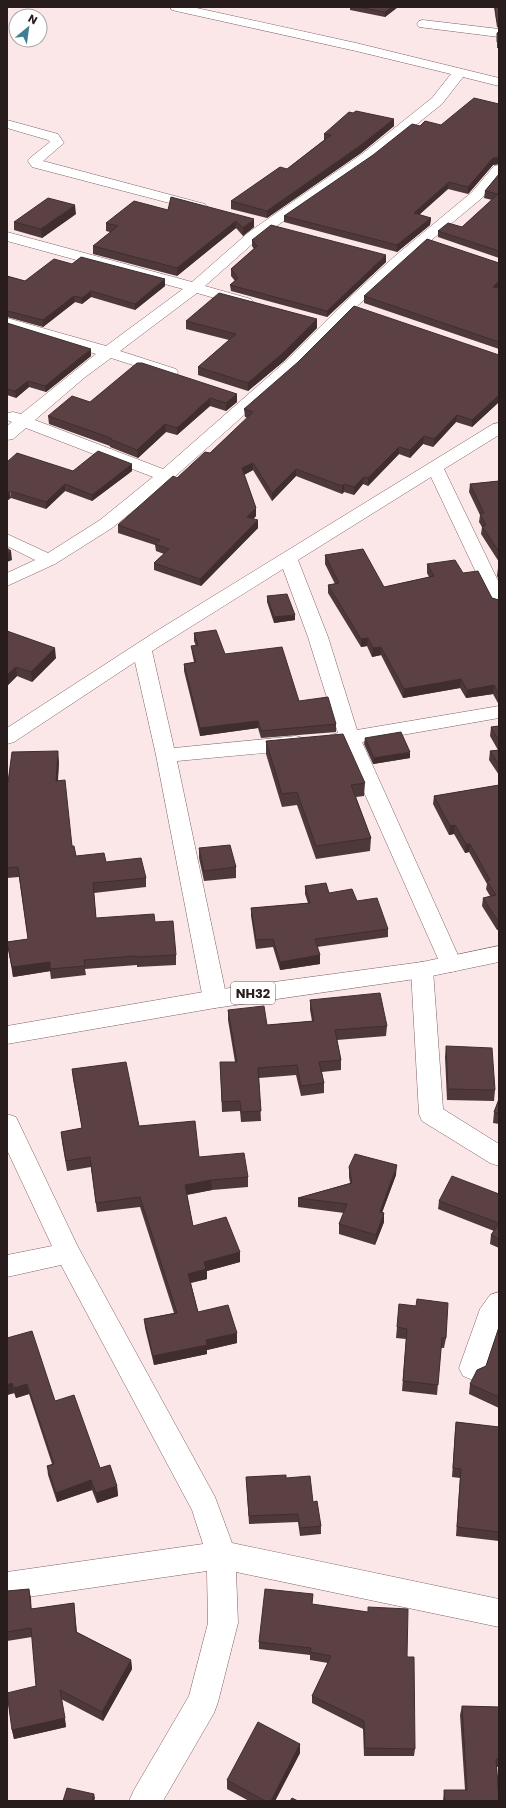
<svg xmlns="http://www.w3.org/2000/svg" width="506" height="1808" viewBox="0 0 506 1808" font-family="Poppins,sans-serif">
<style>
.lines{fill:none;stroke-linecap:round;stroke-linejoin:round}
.minor-casing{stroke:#806366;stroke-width:1}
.highway-casing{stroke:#806366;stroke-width:1}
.minor{fill:#fff;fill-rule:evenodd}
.highway{fill:#fff;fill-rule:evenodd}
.wall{fill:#4e383a}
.shaded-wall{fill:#402e2f}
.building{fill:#5b4143;stroke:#402e2f}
.labels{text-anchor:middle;stroke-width:4;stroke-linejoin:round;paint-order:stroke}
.shield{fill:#fff;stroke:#686061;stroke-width:1}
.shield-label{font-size:13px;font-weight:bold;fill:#281c1d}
</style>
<rect width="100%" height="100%" fill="#fbe7e8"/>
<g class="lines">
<g class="minor-casing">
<path id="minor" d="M170,7H192L356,43L499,78V86L463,77L442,104L372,160L259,238L205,286L251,299L254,302L251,305L246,307L197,293L120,351L176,369L178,372L176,375L170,377L164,375L111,358L84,378L35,420L163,469L285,362L345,302L395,256L472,192L494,166L499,165V178L482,198L405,262L355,308L297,368L171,480L112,528L55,564L7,586V573L35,560L7,546V534L48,553L100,520L153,477L26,428L13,439L7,440V426L12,422L7,420V413L13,412L21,414L96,354L7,328V318L106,346L183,289L7,241V232L192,282L249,232L362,154L432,98L451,74L356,51L176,11L172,10Z
M423,20L499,29V37L419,27L417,24L419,21Z
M7,120L58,134L64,143L43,161L205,204L207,207L205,210L200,211L32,167L28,161L30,158L50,142L48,140L7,128Z
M499,423V435L444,469L499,583V608L492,606L490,602L431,477L298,560L328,637L357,730L499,706V718L362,742L462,964L459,970L451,972L443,970L343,745L337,747L330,745L327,740L330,735L338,733L308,637L283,569L152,651L174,748L296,736L303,738L306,743L303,748L296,750L177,761L227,999L223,1005L215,1008L207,1005L203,999L156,755L135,662L14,742L7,744V728L155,632L493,424Z
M422,962L430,964L433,970L443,1109L499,1144V1166L490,1163L422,1121L419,1114L411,970L414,964Z
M7,1114L16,1117L78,1247L215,1497L232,1543L499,1599V1627L236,1572L238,1623L218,1702L214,1713L163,1801H129L134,1790L189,1696L208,1623L207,1571L7,1600V1572L203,1544L192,1510L61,1265L7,1277V1255L52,1246L7,1150Z
M499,1292V1328L483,1376L473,1380L463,1376L459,1368L480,1309L490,1295Z"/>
</g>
<g class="highway-casing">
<path id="highway" d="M499,946V962L422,978L215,1008L7,1044V1026L215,990L422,962Z"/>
</g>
<use href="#minor" class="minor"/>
<use href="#highway" class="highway"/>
</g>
<path class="wall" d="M350,7H398L385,17L350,10Z
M494,7H499V28L497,27Z
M499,32V48H497V33Z
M499,104V164L493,165L468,194L448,189L419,215L431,218L430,225L397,252L284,222V216L420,126L441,125Z
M394,119V126L361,153L267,218L231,209V201L287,169L324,140V134Z
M499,174V258L438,237V231L462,227L492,200L484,198L485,191Z
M171,197L254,227L243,236L236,228L177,276L93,254V246L110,232L106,231V223L168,210Z
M76,214L42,238L14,230V222Z
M252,240L386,262L327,317L231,291L230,285L235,281L231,276V269L254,249L252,246Z
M499,263V287L498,288H499V349L364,303V296Z
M72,264L165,279V286L135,310L91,297L82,304L75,302L43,327L7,317V276L25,281Z
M186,321L317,328L284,361L248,391L198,375V367L229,340L186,329Z
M7,323L91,356L46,392L29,387L16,398L7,395Z
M499,355V402L472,427L456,422L433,447L423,444L410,458L399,454L368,486L363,484L354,495L344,492L342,494L296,476L272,501L253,470L244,475L256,508V516L253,519L258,528L201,586L154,570V563L164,554L156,551L155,545L118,533V525L177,478L210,453L248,418L245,417L244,409Z
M237,394V402L226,411L210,406L177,435L166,432L138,458L110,447V446L49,424L48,416L90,402Z
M7,462L73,471L132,464V471L92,501L65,491L46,509L11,498Z
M499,481V562L481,534L482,527L479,522L480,515L469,492L470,484Z
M325,555L384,587L429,577L427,573V564L463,573L492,598L499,600V705L493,694L466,698L460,688L403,698L381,655L372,657L367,646L361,647L328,593V585L335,584L325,564Z
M498,568H499V580L497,576Z
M267,596L295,620L274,623L267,602Z
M7,631L56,658L32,682L17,676L7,686Z
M194,633L225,654L336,724V732L261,738L258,728L200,736L184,671V664L194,662L192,653L191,646H196L194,641Z
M499,726V775L489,760L490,751L498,750L490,736L491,727Z
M365,738L410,758L373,764L364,744Z
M266,741L365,783L364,796L356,797L371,838L370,851L316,859L297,805L282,807L266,754Z
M59,761L58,781L72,846L76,856L106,862L146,878V887L94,893L96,918L155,922L176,955V965L137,967V965L85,969L86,975L51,979L50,971L13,977L7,942L28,939L19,877L7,878V782Z
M499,785V929L497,930L482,906L483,898L490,896L486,889L487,884L469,852L465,853L454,834L449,835L433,804L434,796Z
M199,848L236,867V878L204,881L199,858Z
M305,886L357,901L388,929V937L317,947L320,955V964L280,970L273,947L256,949L251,916V908L308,903L305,894Z
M310,1000L387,1026L386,1036L337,1040L341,1060V1070L322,1072L324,1083V1093L301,1096L296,1075L259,1078L261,1121L241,1122L240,1111L222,1112L220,1062H235L228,1020V1010L267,1025L312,1021L310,1010Z
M446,1046L495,1090L494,1101L447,1100L445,1057Z
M72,1069L139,1126L199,1157L248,1177V1187L212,1190L187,1195L193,1226L240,1252V1262L207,1271V1279L191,1283L198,1312L237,1343L207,1350V1354L154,1365L145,1328L144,1319L174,1313L140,1207L97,1212L91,1167L67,1171L62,1142L61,1132L82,1128L73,1079Z
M499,1099V1124L493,1123L494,1112Z
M349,1167L396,1175L382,1212L384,1213V1222L375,1245L339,1234V1224L344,1213L298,1207V1198L350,1183L349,1177Z
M499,1194V1248L490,1244L491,1235L494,1231L438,1209L439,1201Z
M399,1304L446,1338L444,1348H441L437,1395L402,1391L406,1339L396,1338Z
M499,1327V1408L469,1394L470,1384L486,1366Z
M7,1338L55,1401L100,1468L117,1486L118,1496L97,1503L92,1490L57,1502L48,1475L47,1466L52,1464L29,1394L16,1398L14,1393L7,1395Z
M456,1422L499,1427V1541L456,1536L460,1478L452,1477L455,1431Z
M246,1477L286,1478L313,1502L321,1526V1534L300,1536L298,1522L249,1524Z
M29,1589L31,1609L74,1603L77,1632L131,1660L132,1669L103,1721L61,1699L66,1727L14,1739L12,1730L36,1686L32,1637L7,1641V1591Z
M312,1604L407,1657L415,1749L414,1756H364L363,1729L312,1703V1696L328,1663L310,1660V1655L259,1649V1642Z
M462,1706L499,1707V1767H497L499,1801H443L444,1790H465L460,1715Z
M300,1744V1753L275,1801H249L227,1789V1780Z"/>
<path class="shaded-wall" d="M392,7H398L385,17V12Z
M394,119V126L361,153L267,218V211Z
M499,157V164L493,165L468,194V187L493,158Z
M449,182L448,189L413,220L414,213Z
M75,205L76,214L42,238L41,229Z
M431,218L430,225L397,252V245Z
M254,219V227L243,236V228Z
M236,221V228L177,276V268Z
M386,255V262L327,317V311Z
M165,279V286L135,310V304Z
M499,281V287L492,294L493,287Z
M91,291V297L82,304V298Z
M74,296L75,302L43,327V320Z
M317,319V328L284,361L248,391V383Z
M91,349V356L46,392L45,386Z
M28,381L29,387L16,398L15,391Z
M237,394V402L226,411V403Z
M499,395V402L472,427V420Z
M210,398V406L177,435V428Z
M457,415L456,422L433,447L434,439Z
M165,424L166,432L138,458L137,450Z
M424,436L423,444L410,458V450Z
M399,447V454L368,486V478Z
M253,463V470L242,476V468Z
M132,464V471L92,501V495Z
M296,469V476L272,501V493Z
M364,477L363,484L354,495V487Z
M65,484V491L46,509V502Z
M344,484V492L342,494V486Z
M10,491L11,498L7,501V494Z
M256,508V516L247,525V517Z
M258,520V528L201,586L200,579Z
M11,551L12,560L7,562V553Z
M295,615V620L274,623V617Z
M368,638L367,646L361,647V639Z
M381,647V655L372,657L373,648Z
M55,648L56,658L32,682L31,672Z
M16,667L17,676L7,686V675Z
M461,679L460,688L403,698L404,689Z
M494,685L493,694L466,698L467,690Z
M258,721V728L200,736V728Z
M58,751L59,761L57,791L56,781Z
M410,752V758L373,764L374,758Z
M455,825L454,834L449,835L450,826Z
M466,844H470L469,852L465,853Z
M498,921H499V929L497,930Z
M320,955V964L280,970V962Z
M50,962L51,971L13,977L12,967Z
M397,1165L396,1175L379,1221L380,1212Z
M211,1180L212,1190L185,1195V1185Z
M384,1213V1222L375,1245L376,1235Z
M240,1252V1262L207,1271V1279L189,1283L188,1274L204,1262Z
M237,1333V1343L207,1350V1354L154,1365L153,1356L206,1340Z
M12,1383L14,1393L7,1395V1385Z
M27,1384L29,1394L16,1398L14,1388Z
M91,1480L92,1490L57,1502L56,1493Z
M117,1486L118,1496L97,1503L96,1493Z
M29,1589L31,1598L32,1619Z
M131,1660L132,1669L103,1721L102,1712Z
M65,1718L66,1727L14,1739L12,1730Z
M300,1744V1753L275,1801H271Z
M94,1794L95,1798L94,1801H92Z"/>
<path class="building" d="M358,7H392L385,12Z
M495,7H499V23L497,22Z
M499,32V42H497V33Z
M474,98L499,104V157L493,158L468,187L449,182L414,213L431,218L397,245L284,216L373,155L412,124L420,126L425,121L441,125Z
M356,111L394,119L361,145L267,211L231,201L280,167L287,169L331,135L324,134L349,112L353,113Z
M499,174V251L438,231L448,223L462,227L498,194L485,191Z
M171,197L254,219L243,228L236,221L177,268L93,246L118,226L106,223L134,201L168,210Z
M48,198L75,205L41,229L14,222Z
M271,225L386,255L327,311L230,285L238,278L231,269L257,246L252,240Z
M427,239L499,263V281L493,287L499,288V342L364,296Z
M81,257L165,279L135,304L91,291L82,298L74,296L43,320L7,311V276L25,281L54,259L72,264Z
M219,293L317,319L284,352L248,383L198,367L236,334L186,321Z
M354,306L499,355V395L472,420L457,415L434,439L424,436L410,450L399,447L368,478L364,477L354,487L344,484L342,486L296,469L272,493L253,463L242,468L256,508L247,517L258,520L200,579L154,563L169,549L155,544L160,540L118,525L173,476L177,478L205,452L210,453L253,412L244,409L298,362Z
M7,323L91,349L45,386L28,381L15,391L7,389Z
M137,363H142L237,394L226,403L210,398L177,428L165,424L137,450L110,439L111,438L48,416L72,396L90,402Z
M98,451L132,464L92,495L65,484L46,502L10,491L7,494V462L17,453L73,471Z
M499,481V552L482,526L486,525L480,513H484L470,484Z
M7,548L11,551L7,553Z
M363,549L384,587L434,576L427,564L455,560L463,573L478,571L492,598L499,600V695L494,685L467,690L461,679L404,689L381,647L373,648L368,638L361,639L328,585L339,583L325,555Z
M287,594L295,615L274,617L267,596Z
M216,630L225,654L282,647L299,701L328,697L336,724L261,731L258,721L200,728L184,664L196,662L191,646L198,645L194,633Z
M7,631L55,648L31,672L16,667L7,675Z
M499,726V741L491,727Z
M401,732L410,752L374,758L365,738Z
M343,734L365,783L351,785L371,838L316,846L297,792L282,794L266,741Z
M499,750V765L490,751Z
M58,751L56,781L65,780L72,846H74L76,856L104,853L106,862L141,858L146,878L93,883L96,918L154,914L155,922L173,921L176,955L136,957V956L84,960L85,966L50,969V962L12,967L7,942L28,939L18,867L7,868V782H8L12,752Z
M499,785V921H498L483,898L496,895L487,881L490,880L470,844H466L455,825L450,826L434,796Z
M230,845L236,867L204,871L199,848Z
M326,883L329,893L352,889L357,901L377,898L388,929L315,939L320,955L280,962L273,939L256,940L251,908L310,903L305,886Z
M380,993L387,1026L335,1030L341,1060L319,1062L324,1083L301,1086L297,1065L258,1068L261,1111L241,1112L240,1101L222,1102L220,1062H237L228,1010L264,1006L267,1025L314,1021L310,1000Z
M446,1046L492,1048L495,1090L448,1089Z
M126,1062L139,1126L195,1121L199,1157L244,1153L248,1177L211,1180L185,1185L193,1226L226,1217L240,1252L204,1262L206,1269L188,1274L198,1312L228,1305L237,1333L206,1340L207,1345L153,1356L144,1319L177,1313L140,1197L96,1203L90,1157L66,1161L61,1132L82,1128L72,1069Z
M499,1099V1113L494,1112Z
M355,1154L397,1165L380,1212L384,1213L376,1235L339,1224L347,1204L298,1198L352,1183L349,1167Z
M452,1176L499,1194V1239L491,1235L499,1223L439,1201Z
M417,1299L448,1303L446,1338H442L438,1385L403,1381L407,1329L397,1327L399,1304L416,1306Z
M499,1327V1397L470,1384L477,1370L486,1366Z
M32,1331L55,1401L74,1395L100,1468L110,1465L117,1486L96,1493L91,1480L56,1493L47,1466L54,1464L27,1384L14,1388L12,1383L7,1385V1338Z
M456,1422L499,1427V1532L457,1527L461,1469L453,1468Z
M286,1475V1478L310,1476L313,1502L317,1501L321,1526L300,1528L298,1514L249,1516L246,1477Z
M29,1589L31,1609L74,1603L76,1632L131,1660L102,1712L60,1690L65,1718L12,1730L7,1693L36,1686L31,1628L7,1632V1591Z
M265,1589L313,1594L312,1604L368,1612V1607L408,1609L407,1657H414L415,1749L365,1748L364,1721L312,1696L331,1656L310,1652L311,1648L259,1642Z
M462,1706L499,1707V1759H496L499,1801H445L444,1790H467Z
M258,1722L300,1744L271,1801H265L227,1780Z
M67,1788L94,1794L92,1801H63Z
M292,1798L298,1801H290Z"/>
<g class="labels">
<rect class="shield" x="231" y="982" width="44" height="22" rx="3"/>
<g class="shield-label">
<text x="253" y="998">NH32</text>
</g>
</g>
<rect width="506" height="1808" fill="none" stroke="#281c1d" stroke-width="16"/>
<g transform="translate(28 28) rotate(29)"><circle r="19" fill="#ffffff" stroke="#a9a4a5"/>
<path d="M0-3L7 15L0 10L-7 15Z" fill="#3f7e93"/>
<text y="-6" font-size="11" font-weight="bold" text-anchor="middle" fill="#281c1d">N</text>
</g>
</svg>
